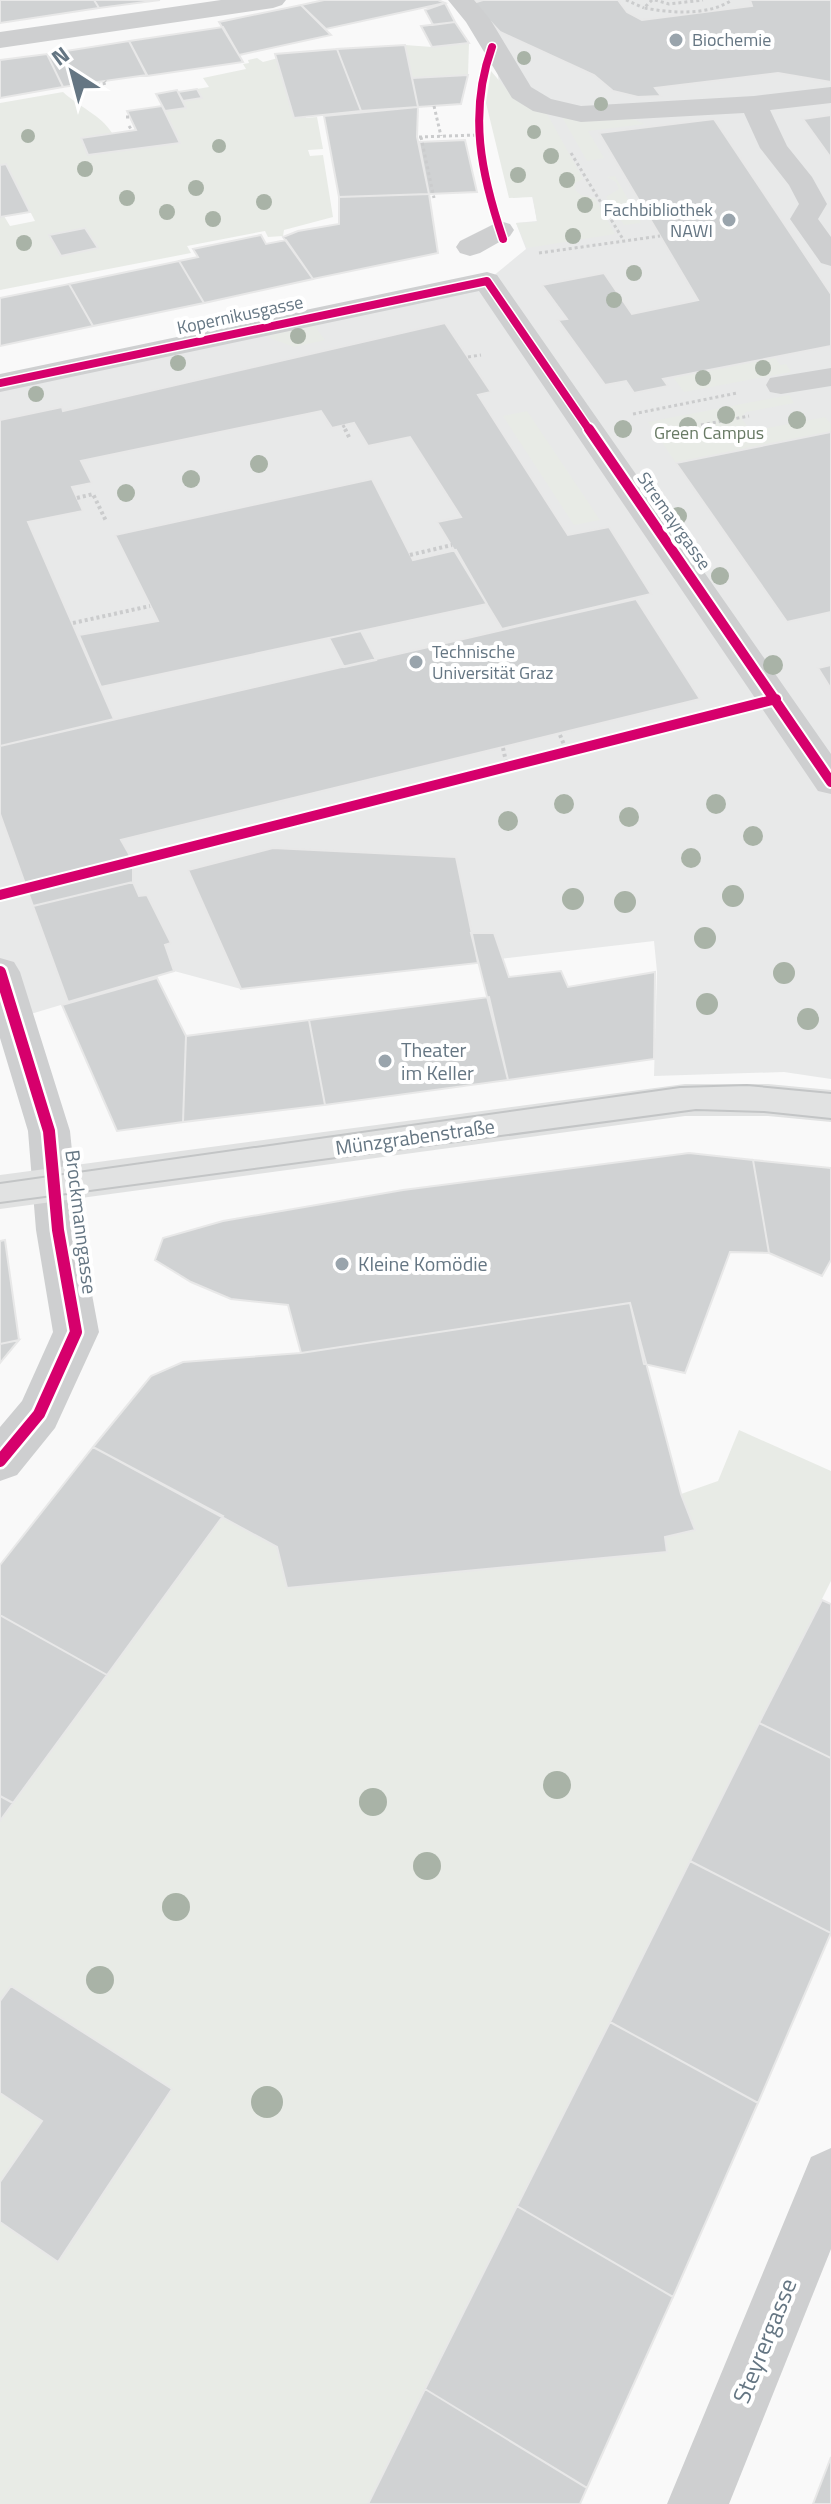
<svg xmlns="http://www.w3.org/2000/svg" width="831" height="2504" viewBox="0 0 831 2504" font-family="'Titillium Web',sans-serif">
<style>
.built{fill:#e8e9e9}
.green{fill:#e8ebe6}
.building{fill:#d0d2d3;stroke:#e8e8e8;stroke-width:2}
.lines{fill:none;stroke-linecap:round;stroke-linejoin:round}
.path-far1{stroke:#cbcccd;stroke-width:3;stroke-dasharray:3 3;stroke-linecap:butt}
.path{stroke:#cbcccd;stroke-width:4;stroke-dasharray:3 3;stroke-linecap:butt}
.minor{fill:#cecfd0;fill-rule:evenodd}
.major{fill:#e1e2e2;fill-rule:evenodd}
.tram{stroke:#c3c5c6;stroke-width:2}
.cycleway-far2-casing{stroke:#fff;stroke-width:11}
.cycleway-far1-casing{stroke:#fff;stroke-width:14}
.cycleway-casing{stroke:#fff;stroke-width:17}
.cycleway-far2{stroke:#d6006c;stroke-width:8}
.cycleway-far1{stroke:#d6006c;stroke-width:10}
.cycleway{stroke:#d6006c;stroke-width:12}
.tree{fill:#a9b3a7}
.poi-dot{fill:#99a4ac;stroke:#fff;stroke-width:3}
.labels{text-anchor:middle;stroke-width:8;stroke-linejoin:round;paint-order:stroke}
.far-poi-label{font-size:18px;fill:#657683;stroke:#fff;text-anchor:start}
.far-street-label{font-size:18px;fill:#657683;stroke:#fff}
.far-park-label{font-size:18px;fill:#687a64;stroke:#fff}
.poi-label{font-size:20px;fill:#657683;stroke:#fff;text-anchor:start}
.street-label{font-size:20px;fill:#657683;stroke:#fff}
.near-street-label{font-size:24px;fill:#657683;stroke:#fff}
</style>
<rect width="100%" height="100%" fill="#f9f9f9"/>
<path class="built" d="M468,0H831V1079L784,1072L654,1076L657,972L654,941L241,989L174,971L14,1019L0,972V383L487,281L526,249L516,223L537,221L532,196L513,198L494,43Z"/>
<path class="green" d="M469,43L468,75L412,78L405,45L432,47Z
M282,57L306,118L317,117L323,149L308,150L310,156L323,155L333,217L284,230L283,236L268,237L265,231L187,246L191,253L0,290V217L4,216L10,226L35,221L6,164L0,165V103L63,92C79,107 101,115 112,133L82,138L179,142L165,111L185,108L183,101L201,98L197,89L209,87L203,78L246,69L243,64L249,63L248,60L257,58L263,62Z
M491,71L508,91L545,110L583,179L575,183V190L581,195L595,198L615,234L527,248L516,223L537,222L533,197L509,198L486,103Z
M561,115L630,118L645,124L588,131L604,158L587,161Z
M615,176L641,223L624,225L606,197L619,189L616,182L607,177Z
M314,325L325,340L294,347L265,336Z
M774,356L780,365L786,364L791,372L684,392L673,377Z
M789,395L794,403L746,412L741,418L751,431L825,417L831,424V432L676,463L648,422Z
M527,411L600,520L574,525L503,416Z
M739,1430L831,1471V1581L368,2504H0V1821L223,1516L277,1547L287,1588L667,1552L665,1537L695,1530L681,1494L718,1481Z"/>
<path class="building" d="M0,0H94L99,8L0,23Z
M94,0H160L99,8Z
M324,0H438L445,3L326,29L301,5Z
M483,0H618L627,12L642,20L752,6L750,0H831V82L778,73L655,88L661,96L638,97L613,91L594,75L500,32L473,3Z
M445,3L455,22L433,25L425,10Z
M301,5L331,35L239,55L219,22Z
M455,22L469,43L432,47L421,26Z
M223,27L243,62L147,76L129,41Z
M129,41L147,75L63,87L47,54Z
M405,45L418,107L361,111L337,49Z
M337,49L361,111L294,118L275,54Z
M47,54L63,87L0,98V60Z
M468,75L461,104L418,107L412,78Z
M197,89L202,98L183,101L178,92Z
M177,90L186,108L165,111L156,94Z
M162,106L180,143L88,155L81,138L136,130L127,111Z
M418,107L417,137L429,194L339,197L324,116Z
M831,115V158L803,119Z
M714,119L831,294V346L663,379L668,386L634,393L626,381L605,385L558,320L567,319L542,285L604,273L632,314L698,300L599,133Z
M465,140L477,192L429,194L419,142Z
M6,164L30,212L0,217V165Z
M429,194L438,253L313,279L283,237L298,231L339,224V197Z
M85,228L98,248L61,256L49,235Z
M261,235L266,244L286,240L313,279L204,303L179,261L198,257L193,249Z
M179,261L204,303L93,326L69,284Z
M69,284L93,326L0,346V298Z
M445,323L491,392L478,395L568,535L609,527L651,594L502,629L437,522L461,517L410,437L368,446L354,423L332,428L321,411L81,461L92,483L72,487L83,511L28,522L114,719L0,746V420L62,407L63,411Z
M831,432V612L787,622L676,463Z
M372,479L413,560L456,550L487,604L101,687L79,635L158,621L115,535Z
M636,599L700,699L121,840L133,861V882L33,906L0,814V746Z
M361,631L376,660L344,667L329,638Z
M831,665V689L818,668Z
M273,848L456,857L478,963L241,989L188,870Z
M133,882L139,896L147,895L171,943L165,945L174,971L68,1002L33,906Z
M471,933H494L509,977L561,971L568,987L655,972L654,1059L508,1080Z
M157,978L186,1036L183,1122L117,1131L62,1005Z
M489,997L508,1080L325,1105L309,1020Z
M309,1020L325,1105L183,1122L186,1036Z
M689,1153L753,1160L769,1253L730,1252L685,1373L644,1364L630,1303L301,1353L288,1305L231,1299L191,1282L155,1260L163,1238L223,1221L403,1190Z
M753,1160L831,1168V1260L822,1276L769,1253Z
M5,1240L19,1340L0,1344V1241Z
M630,1303L681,1494L695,1530L665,1537L667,1552L287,1588L277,1547L93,1447L151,1376L183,1362L301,1353Z
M19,1340L0,1363V1344Z
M93,1447L223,1516L107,1675L0,1615V1565Z
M822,1600L831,1604V1758L759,1723Z
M0,1615L107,1675L13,1803L0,1796Z
M759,1723L831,1758V1933L690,1861Z
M0,1796L13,1803L0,1821Z
M690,1861L831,1933L758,2103L610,2022Z
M11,1986L172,2089L58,2262L0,2222V2182L42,2121L0,2093V2001Z
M610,2022L758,2103L673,2297L517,2206Z
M517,2206L673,2297L587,2488L425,2389Z
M425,2389L587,2488L580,2504H368Z
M831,2457V2504H813Z"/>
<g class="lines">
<path class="path-far1" d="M626,0L644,8
M652,0L644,8C671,13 708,16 732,0
M655,0L669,4L703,0
M85,87L107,83L105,81
M434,106L441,136
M126,117H130
M129,126L131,129
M419,137L477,135
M421,137L434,198
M571,153L624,241
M539,253L660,236
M468,357L481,355
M633,414L737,393
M343,425L346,431
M701,425L749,416"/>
<path class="path" d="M345,429L350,439
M77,498L93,494L106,521
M410,555L452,545
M73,623L150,606
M560,735L567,752
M503,748L507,766"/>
<path class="minor" d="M221,0H286L282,5L273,8L0,48V32Z
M448,0H474L490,19L531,87L551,99L581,106L754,96L831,87V103L770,110L787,146L812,177L827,204L818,219L831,237V266L821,263L790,219L799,204L789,185L760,148L744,113L581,122L533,111L512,98L466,22Z
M500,221L510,224L514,230L510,236L480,253L470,256L460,253L456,247L460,241Z
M487,272L497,275L831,754V794L818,791L479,291L0,392V374Z
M831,368V386L781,394L770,392L766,385L770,378Z
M0,958L14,962L20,972L70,1131L80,1230L99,1332L55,1428L17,1475L0,1481V1427L22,1401L53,1332L36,1230L28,1131L0,1038Z
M831,2148V2249L729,2504H667L811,2157Z"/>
<path class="major" d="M685,1084H768L831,1090V1122L768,1116H685L0,1209V1175Z"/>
<path class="tram" d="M0,1183L680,1087L747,1085L831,1093
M0,1203L696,1110L764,1112L831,1119"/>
<g class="cycleway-far2-casing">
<path id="cycleway-far2" d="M492,47C468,113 481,174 503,239
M0,383L487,281L590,431"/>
</g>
<g class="cycleway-far1-casing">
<path id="cycleway-far1" d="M589,429L831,782
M0,895L776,699"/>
</g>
<g class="cycleway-casing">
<path id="cycleway" d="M0,972L49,1131L58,1230L76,1332L39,1414L0,1461"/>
</g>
<use href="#cycleway-far2" class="cycleway-far2"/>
<use href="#cycleway-far1" class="cycleway-far1"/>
<use href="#cycleway" class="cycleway"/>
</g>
<g class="tree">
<circle cx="524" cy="58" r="7"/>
<circle cx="601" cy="104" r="7"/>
<circle cx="534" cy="132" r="7"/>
<circle cx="28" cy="136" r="7"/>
<circle cx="219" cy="146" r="7"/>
<circle cx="551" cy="156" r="8"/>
<circle cx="85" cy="169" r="8"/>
<circle cx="518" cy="175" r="8"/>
<circle cx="567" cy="180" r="8"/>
<circle cx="196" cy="188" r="8"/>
<circle cx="127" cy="198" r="8"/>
<circle cx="264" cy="202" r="8"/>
<circle cx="585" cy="205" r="8"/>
<circle cx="167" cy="212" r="8"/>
<circle cx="213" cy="219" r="8"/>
<circle cx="573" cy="236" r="8"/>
<circle cx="24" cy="243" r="8"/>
<circle cx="634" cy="273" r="8"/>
<circle cx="614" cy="300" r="8"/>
<circle cx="298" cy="336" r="8"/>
<circle cx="178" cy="363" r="8"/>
<circle cx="763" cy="368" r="8"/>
<circle cx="703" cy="378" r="8"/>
<circle cx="36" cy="394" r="8"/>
<circle cx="726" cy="415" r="9"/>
<circle cx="797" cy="420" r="9"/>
<circle cx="688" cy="426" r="9"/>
<circle cx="623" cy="429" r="9"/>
<circle cx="259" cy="464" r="9"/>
<circle cx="191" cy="479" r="9"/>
<circle cx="126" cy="493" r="9"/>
<circle cx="678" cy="516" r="9"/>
<circle cx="720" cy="576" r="9"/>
<circle cx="773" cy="665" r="10"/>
<circle cx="564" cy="804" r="10"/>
<circle cx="716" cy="804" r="10"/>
<circle cx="629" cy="817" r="10"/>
<circle cx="508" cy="821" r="10"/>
<circle cx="753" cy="836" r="10"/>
<circle cx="691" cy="858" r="10"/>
<circle cx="733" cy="896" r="11"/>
<circle cx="573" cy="899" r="11"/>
<circle cx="625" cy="902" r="11"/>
<circle cx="705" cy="938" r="11"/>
<circle cx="784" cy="973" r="11"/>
<circle cx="707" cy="1004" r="11"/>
<circle cx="808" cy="1019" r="11"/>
<circle cx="557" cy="1785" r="14"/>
<circle cx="373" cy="1802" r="14"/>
<circle cx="427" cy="1866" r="14"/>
<circle cx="176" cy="1907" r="14"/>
<circle cx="100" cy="1980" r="14"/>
<circle cx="267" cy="2102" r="16"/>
</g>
<g class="poi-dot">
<circle cx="676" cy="40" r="8"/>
<circle cx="729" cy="220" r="8"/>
<circle cx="416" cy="662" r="8"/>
<circle cx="385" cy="1061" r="8"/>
<circle cx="342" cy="1264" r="8"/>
</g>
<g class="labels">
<g class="far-poi-label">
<text x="692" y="46">Biochemie</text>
<text x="713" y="216" text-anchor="end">Fachbibliothek<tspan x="713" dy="21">NAWI</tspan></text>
<text x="432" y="658">Technische<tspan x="432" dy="21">Universität Graz</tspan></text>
</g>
<g class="far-street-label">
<text transform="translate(240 315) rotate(-12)" y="6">Kopernikusgasse</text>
<text transform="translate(674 521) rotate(55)" y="6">Stremayrgasse</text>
</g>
<g class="far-park-label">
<text x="709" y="439">Green Campus</text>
</g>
<g class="poi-label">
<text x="401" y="1057">Theater<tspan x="401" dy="23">im Keller</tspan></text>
<text x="358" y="1271">Kleine Komödie</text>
</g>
<g class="street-label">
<text transform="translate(415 1137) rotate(-8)" y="7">Münzgrabenstraße</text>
<text transform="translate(81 1222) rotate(83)" y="7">Brockmanngasse</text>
</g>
<g class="near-street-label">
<text transform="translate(765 2341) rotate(-68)" y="8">Steyrergasse</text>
</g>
</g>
<g transform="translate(72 72) rotate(324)" stroke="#ffffff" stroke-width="6" paint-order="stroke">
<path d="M0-6L14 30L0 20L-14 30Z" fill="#657683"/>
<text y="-12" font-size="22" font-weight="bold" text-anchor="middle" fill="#657683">N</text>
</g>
</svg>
